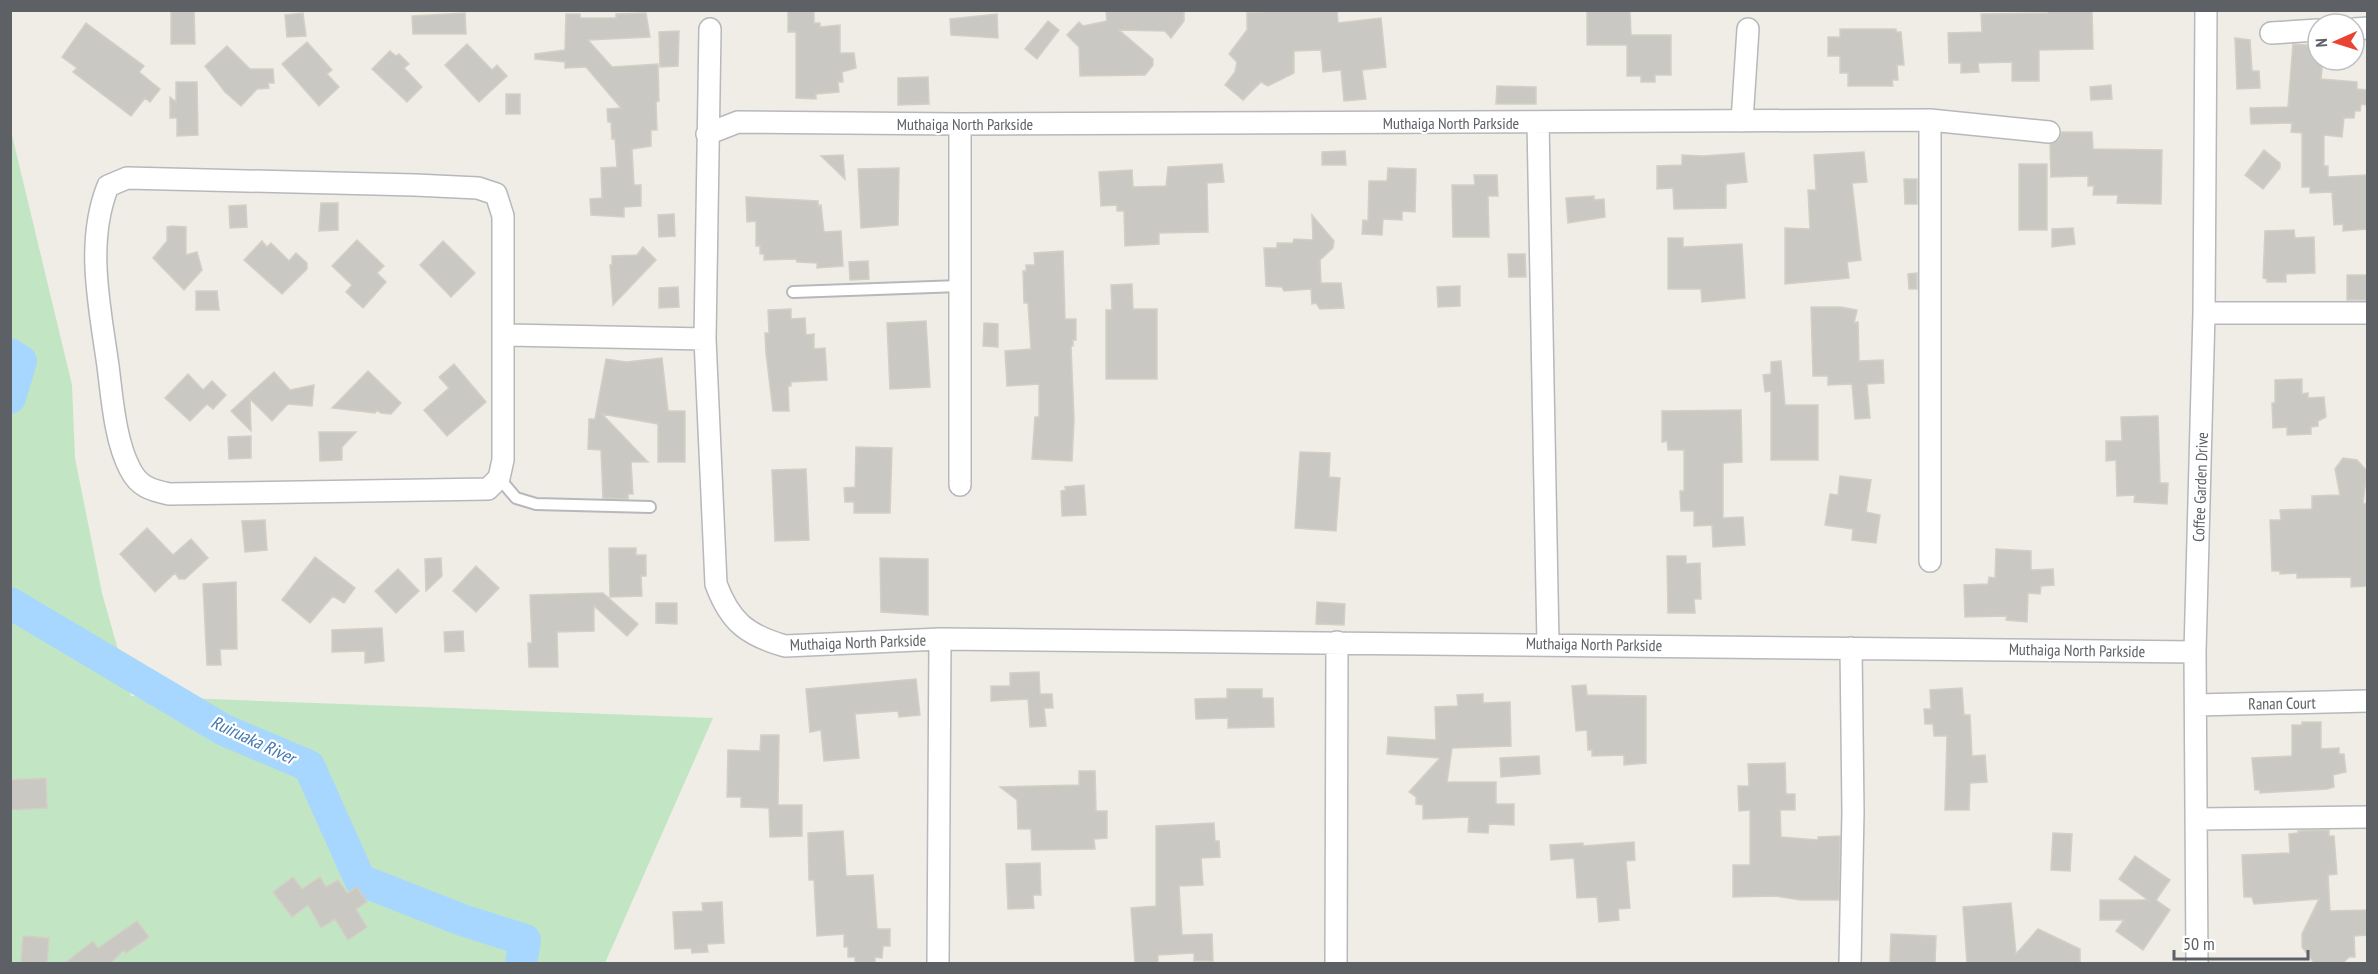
<svg xmlns="http://www.w3.org/2000/svg" width="2378" height="974" viewBox="0 0 2378 974" font-family="'PT Sans Narrow',sans-serif">
<style>
.green{fill:#c2e6c3}
.lines{fill:none;stroke-linecap:round;stroke-linejoin:round}
.river{stroke:#a7d7fe;stroke-width:32}
.building{fill:#cac8c3;stroke:#d4cfc4;stroke-width:1.5}
.service-casing{stroke:#b6b8bc;stroke-width:14}
.minor-casing{stroke:#b6b8bc;stroke-width:24}
.service{stroke:#fff;stroke-width:10}
.minor{stroke:#fff;stroke-width:21}
.labels{text-anchor:middle;stroke-width:4.5;stroke-linejoin:round;paint-order:stroke}
.street-label{font-size:16px;fill:#5d6166;stroke:#fff}
.water-label{font-size:18px;font-style:italic;fill:#4278b1;stroke:#fff}
</style>
<rect width="100%" height="100%" fill="#efede5"/>
<path class="green" d="M10,127L72,385L75,458L102,593L131,696L713,718L605,963H11Z"/>
<g class="lines">
<path class="river" d="M10,354L21,361L10,398
M10,603L224,730L309,766L360,880L462,920L525,940L521,964"/>
</g>
<path class="building" d="M171,10H194L195,44H171Z
M1121,10H1184V21L1171,38L1165,31L1119,30L1153,59V65L1145,75L1080,76L1079,47L1067,35L1079,22L1083,26L1107,21L1106,12Z
M1290,10H1337L1338,23L1381,18L1386,67L1362,70L1366,99L1344,101L1341,70L1323,72L1321,50L1294,51V73L1268,86L1261,82L1243,100L1225,85L1235,72L1237,62L1229,54L1247,30V13Z
M1587,10L1630,11L1631,35H1671V75H1655V82H1641V76H1627V45H1587Z
M2048,10H2092L2093,49L2039,50V81H2012V62L1978,63L1979,72L1961,73V63H1949L1948,33L1982,32L1981,14L2048,13Z
M788,11H814V23H820V27L840,25V53H854L856,68L842,72L843,82H838L839,92L816,94V99L796,98V32H788Z
M303,13L306,36L287,37L285,15Z
M465,13L466,34H413L412,16Z
M646,13L650,37L588,40L612,67L658,64L659,101L656,102L657,130H651V146L632,149L634,185H641V206L624,207V217L591,215L590,199L602,198L601,168L617,167L615,139H612L611,122H608L607,109L621,108L586,67L565,68V62L535,59V54L565,50L566,14H580V18H616V14Z
M997,14L998,38L951,35L950,19Z
M1048,21L1059,30L1037,59L1025,49Z
M86,23L144,66L139,72L160,89L150,102L145,98L131,116L73,72L77,68L62,57Z
M1840,29H1896V32H1901L1904,65H1897L1898,80H1892L1893,86H1848V73H1840V56H1828V37H1840Z
M679,31L678,66L660,67L659,32Z
M2235,38L2250,40L2252,71H2259L2260,88L2237,89Z
M307,42L332,70L327,74L339,87L319,106L282,64Z
M467,44L492,70L497,65L507,76L479,102L445,65Z
M2293,44L2318,46V60H2323L2321,79L2357,82V89L2367,90V105L2361,104L2360,111H2355L2354,118H2344L2342,137L2324,135V166H2328V177L2367,175V229L2343,231V224L2334,225L2332,192L2310,193V187H2302V133L2291,132L2292,123L2251,124L2250,108L2288,107Z
M227,46L250,69H273L274,83H268L269,88L257,89L241,106L225,92L205,66Z
M390,51L396,56L399,54L409,64L404,68L422,87L407,102L372,69Z
M928,77L929,104L898,105V78Z
M176,82H197L198,135L177,136V118H170V97L176,102Z
M2111,85L2112,99L2091,100L2090,87Z
M1497,86L1536,87V104H1496Z
M506,94H520V114H506Z
M2062,132H2092L2093,149L2162,150L2161,204L2117,203L2118,195H2093L2094,186H2088V176L2051,177L2050,144L2059,140Z
M2264,150L2280,163V168L2263,189L2245,175Z
M1345,151L1346,165H1322V152Z
M1864,152L1867,182L1852,183L1861,260L1847,262L1849,278L1785,284V228L1810,229L1808,190H1816L1814,155Z
M1744,153L1747,182L1726,184V208L1674,209L1673,188L1657,189V166L1682,165V155L1704,156Z
M843,155L845,179L821,156Z
M1222,164L1224,182L1207,183L1208,232L1159,233V244L1125,246L1124,211H1117V205L1101,206L1099,172L1132,170L1133,187L1166,186L1168,167Z
M2019,164H2047V230H2019Z
M899,168L898,225L861,228L858,169Z
M1388,168L1416,169L1415,212L1402,211V220L1383,219L1382,235L1362,234L1363,220L1368,221L1369,181H1387Z
M1474,175H1497L1498,196H1488L1489,237H1453L1452,185H1475Z
M1904,179H1917V204H1905Z
M1594,196V200L1604,199L1605,217L1568,223L1566,198Z
M746,197L818,201V206L821,205L824,232L841,231L843,266L817,268V263L797,262L796,259L764,260V254H760V246H756V221L747,222Z
M321,203H338V230L319,231Z
M246,205L247,227L230,228L229,206Z
M674,214L675,236L659,237L658,215Z
M1312,215L1334,241L1333,248L1320,260L1321,283H1341L1344,308L1320,309L1316,303L1312,304L1311,289L1284,291L1282,287L1266,286L1264,248H1277V243H1293L1294,239L1313,240Z
M172,226L186,227V255L197,252L202,270L184,290L153,258L167,241V227Z
M2073,228L2075,244L2052,247V229Z
M2294,230L2295,238L2314,237L2315,273L2286,274V282H2267V279L2263,278L2265,231Z
M1668,238H1683V247L1742,244L1745,298L1702,302L1701,289H1668Z
M357,240L384,266L377,273L386,282L363,308L346,292L352,285L332,266Z
M262,241L267,247L271,243L289,261L296,253L307,263V269L282,294L244,260Z
M443,241L475,273L451,297L420,265Z
M643,247L656,260L613,305L610,265H612V256L637,255Z
M1063,251L1065,319H1076V340H1073V346H1071L1074,419L1072,461L1032,459L1035,417H1039V384L1007,386L1005,351L1031,349L1028,303H1024L1023,271H1026V265H1035L1034,253Z
M1508,254H1525L1526,277H1509Z
M868,261L869,279L850,280L849,262Z
M1917,273V289H1909L1908,274Z
M2347,275H2367V300H2347Z
M1132,284L1133,309H1157V379H1106V310H1112L1111,285Z
M1460,286V306L1438,307L1437,287Z
M678,287L679,307L659,308V288Z
M196,291H217L219,310H196Z
M1811,307H1841L1857,310L1854,323L1858,322L1859,361L1883,360L1884,383L1867,384L1870,418L1855,419L1852,384L1828,385V376H1813Z
M791,309V319L805,318L806,335L814,334V349L825,348L827,380L791,382V386H788L789,411H773L766,353L765,333H769L768,310Z
M926,321L930,387L890,389L887,323Z
M984,323L998,324V347L983,346Z
M662,358L668,411H685V462H658V424L602,414L648,462H631L633,494H628V499L603,498L601,450L588,449L589,419H595L606,359L626,362Z
M1781,361L1785,405H1818V460H1771V391L1765,392L1763,375L1771,374V362Z
M454,364L486,402L447,436L424,410L449,388L439,377Z
M368,371L401,403L391,414L381,413L377,410L375,413L332,408Z
M274,372L290,390L314,385L312,406L288,404L272,421L250,399L251,431L231,411Z
M188,374L203,390L212,381L226,395L213,409L207,404L190,421L165,398Z
M2302,379V394L2308,393V398L2324,397L2326,417L2318,421V426L2311,427V434L2287,435V427L2273,428L2272,403H2275V380Z
M1741,410L1742,462L1723,463V518L1743,517L1745,545L1713,547L1712,525L1694,526V511H1681L1680,491H1684V450H1668L1667,441L1662,442V411Z
M2158,416L2160,483H2168L2167,504L2134,502L2135,495L2117,496L2116,460L2106,461V441H2122L2121,417Z
M319,432H356L342,447V460L320,461Z
M251,436V458L229,459L228,437Z
M856,447L892,448L890,513H854V502H845L844,488L855,487Z
M1300,452L1330,453L1329,477L1340,478L1336,531L1295,528Z
M2343,458L2357,460L2367,471L2363,504L2367,503V586L2351,587V577L2297,578V573L2280,574V571H2272L2270,520H2281L2280,510L2312,509V496L2340,495L2335,469Z
M806,469L809,540L775,541L772,470Z
M1840,476L1871,480L1866,512L1880,515L1876,543L1852,540L1853,529L1825,525L1830,494L1838,495Z
M1084,485L1086,515L1062,516L1061,491L1066,490L1065,487Z
M265,520L267,550L245,552L242,521Z
M147,528L173,555L191,539L208,558L185,579H179L175,573L155,592L120,554Z
M609,548H636V555H646V576H641L642,596L610,597Z
M1996,549L2031,551V570L2053,569L2054,585L2041,586L2040,594L2028,593L2027,622L2006,620L2007,616L1965,617L1964,585L1988,584L1989,577L1995,578Z
M1667,556H1686V564L1700,563L1701,599H1694L1695,613H1668Z
M315,557L355,588L344,603L333,596L310,623L282,600Z
M441,558L442,576L426,591L425,559Z
M880,558L928,559V615L881,612Z
M476,566L499,588L476,612L453,591Z
M398,569L419,591L396,613L375,591Z
M236,582L237,649H220L221,665H207L203,584Z
M603,593L638,624L627,636L594,606V631L557,632L558,667H529L528,643H532L530,595Z
M1317,602L1345,604L1344,625L1316,624Z
M656,603H677V624L656,623Z
M382,628L384,661L365,663V651L332,652V630Z
M463,631L464,651L445,652L444,632Z
M1039,672L1040,694H1052L1053,708H1044L1046,726L1030,727L1028,699L991,701V686H1010V673Z
M916,679L920,715L899,717L898,711L855,714L859,758L824,761L821,730L810,732L806,689Z
M1586,685L1587,695L1646,696V763L1624,765V755L1592,756V750H1588L1587,730L1576,731L1572,686Z
M1962,688L1964,715H1970L1972,756L1985,755L1987,782L1970,783L1969,810H1945L1947,736H1934L1933,724H1925L1924,709H1931L1930,690Z
M1227,689H1262V698H1273L1274,727L1228,728V718L1196,719L1195,699L1227,698Z
M1483,694V703L1510,702L1511,746L1452,748L1447,782H1496V804H1514V825L1489,824L1488,833L1468,832L1469,817L1423,819V805L1416,804V797L1409,792L1440,758L1387,754L1388,737L1436,740L1435,707L1458,706L1457,695Z
M2302,722H2321V749L2339,748V754H2344L2346,772L2333,775L2334,787L2327,789L2260,793V790H2255L2252,758L2292,756V725H2302Z
M761,735H779L778,805H802V836L770,837L769,808L741,807V797H727L728,750L760,751Z
M1539,756L1540,774L1501,777L1500,758Z
M1785,763L1786,794H1795V810H1780L1781,837L1818,840V837L1840,836L1839,900H1801L1775,896L1733,897V865H1750V810L1739,811L1738,786H1749L1748,764Z
M1079,771H1095L1096,811H1107V838L1094,839L1095,849L1032,850L1031,829H1018L1017,800L1000,787L1079,785Z
M46,778L47,808L10,810V780Z
M1214,823L1215,841H1219L1220,857L1201,858L1203,885L1179,886L1182,935L1212,934L1213,961H1194V953L1158,955V963H1135L1131,908L1156,906V826Z
M2329,830V836H2334L2337,874L2328,875L2330,911L2367,910V935L2354,936L2355,957H2349L2343,963H2314L2302,947V934L2319,899L2254,904L2252,897H2244L2242,855L2290,853L2289,834L2298,833V831Z
M843,831L846,876L873,875L877,929H890V946H883L882,958L875,957V963H855V957H848V947H844V934L817,936L814,880H809L808,833Z
M2053,833L2072,834L2070,871L2051,870Z
M1634,842L1635,860L1626,861L1630,908L1618,909L1619,920L1599,922L1597,897L1577,898L1574,858L1551,860L1550,845L1583,843V846Z
M2135,856L2170,880L2156,900L2170,910L2143,950L2116,931L2124,920H2100V900H2148L2119,879Z
M1040,863L1041,895H1033L1034,908L1008,909L1006,864Z
M293,877L302,889L320,877L326,887L338,880L347,893L357,887L367,902L356,909L367,927L348,940L335,919L321,928L308,905L292,917L273,892Z
M722,902L724,943L707,944L708,952L692,953L691,948L675,949L673,912L703,911L702,903Z
M2011,903L2016,954L2038,929L2080,949V963H1967L1963,907Z
M137,921L149,937L126,953L124,950L111,963H65L93,941L98,948Z
M1891,934L1936,936L1935,963H1890Z
M23,936L49,938L47,963H21Z"/>
<g class="lines">
<g class="service-casing">
<path id="service" d="M793,292L960,286
M499,478L516,498L536,504L650,507"/>
</g>
<g class="minor-casing">
<path id="minor" d="M710,29L705,339L716,584C730,622 747,635 785,646L940,639L2195,652
M2354,29L2368,28
M2271,33L2318,30
M1742,121L1748,29
M1538,122L1548,644
M960,124V485
M707,134L738,122L960,124L1930,120L2049,132
M127,178L415,185L478,188L496,194L503,216V460L499,478L488,489L169,494C151,490 139,487 130,469C115,441 112,397 108,366C100,308 85,243 108,186Z
M2204,313H2368
M503,335L705,339
M1930,561V120
M2197,705L2368,701
M2197,819L2368,817
M938,964L940,639
M1336,964L1337,642
M1850,964L1853,812L1851,648
M2197,964L2195,652L2204,313L2206,10"/>
</g>
<use href="#service" class="service"/>
<use href="#minor" class="minor"/>
</g>
<g class="labels">
<g class="street-label">
<text x="1451" y="129">Muthaiga North Parkside</text>
<text x="965" y="130">Muthaiga North Parkside</text>
<text transform="translate(2200 487) rotate(-88)" y="6">Coffee Garden Drive</text>
<text transform="translate(858 642) rotate(-2)" y="6">Muthaiga North Parkside</text>
<text transform="translate(1594 644) rotate(1)" y="6">Muthaiga North Parkside</text>
<text transform="translate(2077 650) rotate(1)" y="6">Muthaiga North Parkside</text>
<text transform="translate(2282 703) rotate(-1)" y="6">Ranan Court</text>
</g>
<g class="water-label">
<text transform="translate(253 740) rotate(25)" y="6">Ruiruaka River</text>
</g>
</g>
<rect width="2378" height="974" fill="none" stroke="#5d6166" stroke-width="24"/>
<g transform="translate(2336 42) rotate(267)"><circle r="28" fill="#ffffff" stroke="#bec0c2" stroke-width="1.5"/>
<path d="M0-4.5L10 22L0 15L-10 22Z" fill="#e84333"/>
<text y="-9" font-size="16" font-weight="bold" text-anchor="middle" fill="#5d6166">N</text>
</g>
<path d="M2174 950v9h134v-9" fill="none" stroke="#5d6166" stroke-width="3"/>
<text x="2183" y="950" font-size="18" fill="#5d6166" stroke="#ffffff" stroke-width="4.5" paint-order="stroke">50 m</text>
</svg>
